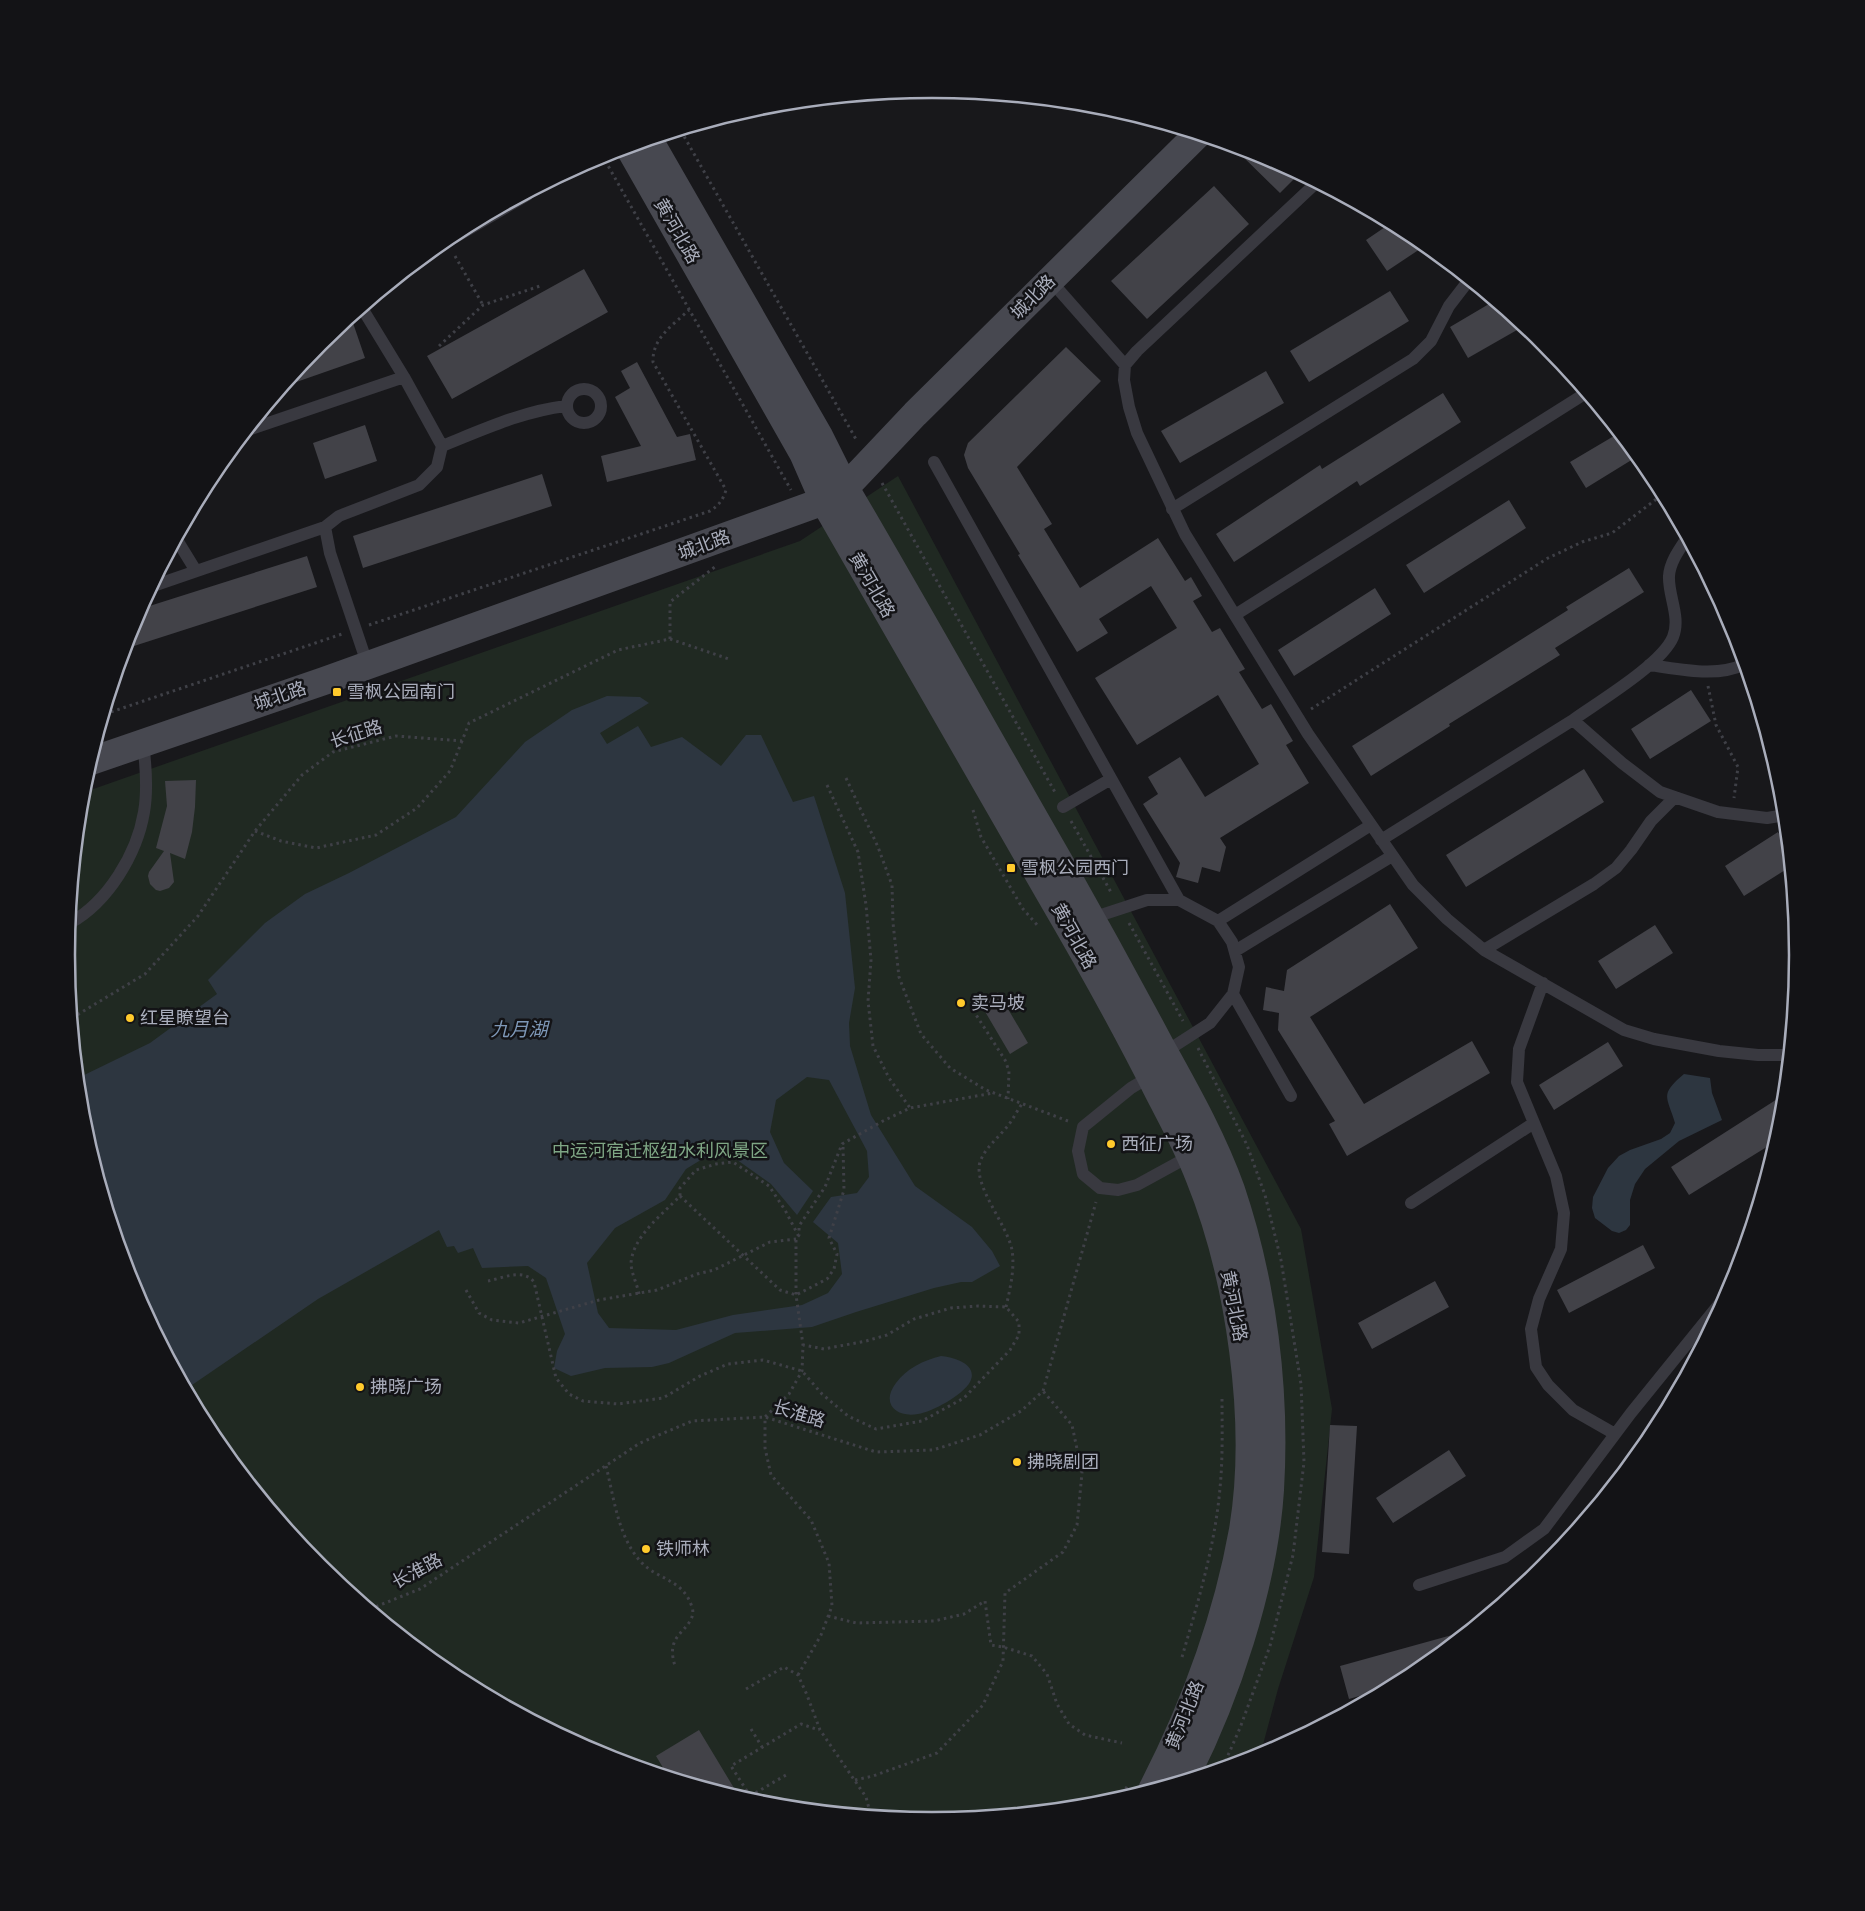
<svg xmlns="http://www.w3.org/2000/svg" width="1865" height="1911" viewBox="0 0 1865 1911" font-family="Commissioner,'Noto Sans SC',sans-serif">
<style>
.green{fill:#202922}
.water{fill:#2d3640;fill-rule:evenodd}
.building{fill:#424248}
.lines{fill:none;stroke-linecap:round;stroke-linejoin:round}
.path{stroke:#3f4047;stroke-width:3;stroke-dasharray:2.5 4;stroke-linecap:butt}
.lane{stroke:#393940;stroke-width:12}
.secondary{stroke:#474850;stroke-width:28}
.poi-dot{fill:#ffca2c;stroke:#131316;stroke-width:2}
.labels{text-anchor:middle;stroke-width:5;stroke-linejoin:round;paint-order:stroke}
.street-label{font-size:18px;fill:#a9adbb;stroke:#131316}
.poi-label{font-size:18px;fill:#a9adbb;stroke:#131316;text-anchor:start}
.park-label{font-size:18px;fill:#7fa785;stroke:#131316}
.water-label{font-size:19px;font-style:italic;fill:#7e98b8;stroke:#131316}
.rim{fill:none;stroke:#a9adbb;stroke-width:2.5}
</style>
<rect width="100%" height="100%" fill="#18181b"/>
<path class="green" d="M898,476L1301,1229L1332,1409L1314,1577L1278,1689L1261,1752L1265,1755L1101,1805L932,1822L763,1805L601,1756L451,1676L320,1568L212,1437L132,1287L83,1124L66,956L82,793L800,541Z"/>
<path class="water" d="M607,696L640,697L649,703L600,733L607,744L638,726L651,747L682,737L721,766L746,735H761L793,802L814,796L845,893L855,988L849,1023L850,1046L871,1115L915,1186L972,1227L992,1251L1000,1266L972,1282H961L934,1288L856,1312L812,1327L735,1333L669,1363L652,1367L605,1368L571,1376L554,1368L557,1351L565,1334L546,1278L528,1266L482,1268L473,1248L458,1253L454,1246L447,1247L439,1230L318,1299L192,1385L202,1403L197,1408L132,1287L83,1124L78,1078L150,1043L217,994L208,980L265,923L305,894L349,873L456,817L525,742L572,710ZM807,1077L829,1080L867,1151L869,1177L857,1193L831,1197L813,1222L838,1243L842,1274L828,1293L802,1305L733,1315L676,1330L609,1328L598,1313L587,1263L615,1228L665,1200L686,1169L704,1158L733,1157L771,1184L797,1215L813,1191L784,1163L770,1132L776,1100Z
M1684,1074L1710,1078L1712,1093L1722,1120L1679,1141L1645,1169L1635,1184L1630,1200V1225L1626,1230L1619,1233L1612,1231L1595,1218L1592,1208L1593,1197L1608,1168L1619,1156L1630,1150L1661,1139L1670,1133L1675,1123C1667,1096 1659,1095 1684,1074Z
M941,1356C953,1357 979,1364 970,1382C963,1395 932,1412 918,1414C897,1418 880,1404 896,1383C906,1369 924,1360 941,1356Z"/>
<path class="building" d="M1231,145L1264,155L1299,174L1280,193Z
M1214,186L1249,224L1147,319L1111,281Z
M1391,223L1414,235L1426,245L1387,271L1366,240Z
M584,269L608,312L452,399L427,356Z
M1390,291L1409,321L1309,382L1290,351Z
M1494,301L1524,326L1468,358L1450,327Z
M353,323L365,358L285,386L320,343L337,329Z
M1066,347L1101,381L1017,467L1052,524L1044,529L1080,588L1158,538L1185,581L1191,577L1202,596L1193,601L1212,632L1220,628L1245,669L1239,672L1262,709L1271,704L1293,741L1286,745L1309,783L1220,838L1226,847L1220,872L1202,867L1198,883L1176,877L1180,863L1143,804L1158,794L1148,777L1180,757L1205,797L1259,764L1218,695L1137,745L1095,678L1177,628L1151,586L1099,619L1108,633L1077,652L1018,555L1020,554L968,468L964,455L968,443Z
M637,362L677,437L690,434L696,460L607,482L601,456L641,446L615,397L630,388L621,371Z
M1266,371L1284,403L1180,463L1161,431Z
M1443,393L1461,422L1360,486L1357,481L1234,562L1216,534L1320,465L1322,469Z
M365,425L377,461L325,479L313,443Z
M1619,433L1638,456L1586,488L1570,462Z
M542,474L552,506L363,568L353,536Z
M1509,500L1526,528L1424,593L1406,565Z
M307,556L317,587L134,646L130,633L140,609Z
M1629,568L1644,592L1555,648L1560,655L1449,724L1450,726L1371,776L1352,746L1568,610L1566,607Z
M1375,588L1391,614L1294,676L1278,650Z
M1691,690L1711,721L1650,759L1631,729Z
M1584,769L1604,802L1466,887L1446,855Z
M196,780L195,807L192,832L185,859L170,853L174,882L169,888L160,891L156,890L150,884L148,876L149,872L164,851L156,848L167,806L165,781Z
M1778,832L1788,848L1790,867L1744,896L1725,866Z
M1390,904L1418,948L1310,1017L1364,1104L1472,1041L1490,1073L1347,1156L1329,1124L1335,1121L1278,1030L1279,1013L1263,1010L1266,987L1284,991L1287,970Z
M1655,925L1673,953L1616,989L1598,961Z
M998,992L1028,1043L1010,1054L980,1003Z
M1608,1042L1623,1066L1554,1110L1539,1085Z
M1785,1094L1782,1125L1778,1140L1689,1195L1671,1167Z
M1643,1245L1655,1268L1569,1313L1557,1290Z
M1435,1281L1449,1307L1372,1349L1358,1323Z
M1330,1425L1357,1426L1349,1554L1322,1552Z
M1449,1450L1466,1476L1393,1523L1376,1498Z
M1470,1630L1414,1676L1394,1686L1349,1699L1340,1666Z
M699,1730L740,1798L668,1776L656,1756Z"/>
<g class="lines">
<path class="path" d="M681,131L857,441
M602,155L791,490
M455,256L483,305
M439,346L483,305L543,285
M882,483L1056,794
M369,625L710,511C719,505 723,500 726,490L653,362C652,338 673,325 689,310
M670,639V602L716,566
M1708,686L1716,725L1738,767L1734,798
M1311,709L1548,558L1582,542L1612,533L1663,494
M105,714L342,634
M846,778L878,847L892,885L893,923L899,977L921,1034L950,1068L986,1090L1068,1121
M827,785L858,852L866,905L871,960L868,1001L873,1046L889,1078L910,1108
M973,810L981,837L1023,909L1038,926
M1071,821L1112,894
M255,831L281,841L316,848L376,835L417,808L450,771L462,741
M1129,923L1183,1021
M973,1010L1005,1060L1009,1071L1008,1099
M72,1018L145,974L198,916L255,831L302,775L333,752L396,736L462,741L469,723L618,650L670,639L729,659
M1198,1048L1247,1145L1265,1195L1281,1260L1301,1384L1304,1462L1293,1555L1270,1646L1240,1728L1222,1769
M680,1196L780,1290L796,1295L827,1279L834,1269L837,1254L829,1238L844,1190L843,1145
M488,1281C503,1278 523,1268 534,1282L556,1378L569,1394L583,1401L618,1404L663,1398L700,1376L728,1364L763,1360L802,1371L822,1394L848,1416L876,1429L922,1421L964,1398L1010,1350L1019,1335V1322L1006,1307L978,1306L951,1308L914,1319L887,1335L866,1341L824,1349L803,1345
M466,1290L479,1313L492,1320L519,1323L599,1300L657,1290L697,1274L714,1270L770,1242L796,1239
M639,1294C637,1284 631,1272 631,1263C633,1236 663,1214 680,1196V1188L696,1170L716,1164L733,1162L769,1186L785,1210L798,1235
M1006,1307C1010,1289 1015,1269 1012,1250C1007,1224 973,1186 980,1162C985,1148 996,1140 1005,1129C1012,1122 1016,1112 1022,1104
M606,1466C614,1498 618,1537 641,1562C658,1580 683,1579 692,1607C697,1622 678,1631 674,1643C671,1651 673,1659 675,1666
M370,1609L420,1589L640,1443L692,1421L765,1417L876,1452L933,1450L980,1435L1021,1411L1043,1391L1096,1202
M828,1616L856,1623L934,1621L964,1614L985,1601L991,1645L1003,1647L1032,1656L1047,1674L1057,1704L1069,1724L1085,1735L1122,1743
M1182,1657C1198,1602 1215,1546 1220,1488C1223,1458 1222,1427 1222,1396
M798,1675L821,1635L832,1606L829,1563L811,1520L771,1475L765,1448V1417L789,1394L802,1371L803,1345L796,1295V1239L799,1235V1226L825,1187L842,1144L883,1121L910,1108L993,1093
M746,1689L784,1667L798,1675L807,1695L820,1730L866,1797L871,1816
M751,1729L762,1747
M855,1780L873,1776L937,1753L983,1705L1003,1661L1005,1593L1063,1552L1077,1525L1082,1473L1072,1425L1043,1391
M750,1796L786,1775
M1119,1800L1128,1785
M754,1802L731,1766L801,1724L819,1730"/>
<path class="lane" d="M1316,183L1137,351L1125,365L1124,380L1129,407L1137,433L1185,534L1308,734L1413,885L1447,919L1484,950L1624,1030L1654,1039L1719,1051L1758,1055H1789
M433,250L527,195
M1050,280L1125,365
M362,308L404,377L442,446L437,467L419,485L339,516L325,527L330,553L368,666
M567 406a17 17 0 1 1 34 0a17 17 0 1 1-34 0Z
M248,430L404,377
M442,446C482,430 523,411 566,406
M934,462L1179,900
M1172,509L1413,359L1431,341L1449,306L1469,280
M177,540L196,571
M153,586L325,527
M1235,615L1586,393
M1649,665C1680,669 1716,678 1745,664
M1573,720C1598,702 1662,664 1673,637C1681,617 1668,596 1669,576C1670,562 1679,550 1687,538
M1063,807L1111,779
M1381,840L1573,720L1622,763L1660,792L1718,812L1767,818L1785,815
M1089,919L1147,900H1179L1218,921L1232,942L1239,967L1233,994L1210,1023L1162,1054
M1218,921L1371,825
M70,923C108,902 137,854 144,812C148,789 146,766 143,743
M1484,950L1594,884L1616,868L1631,850L1651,821L1675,797
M1235,951L1392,856
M1543,983L1519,1049L1517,1082L1556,1176L1564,1213L1561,1249L1539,1299L1531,1329L1536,1367L1548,1385L1573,1410L1615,1434
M1233,994L1291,1096
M1151,1076L1131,1088L1083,1127L1078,1151L1083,1174L1100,1188L1118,1190L1137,1185L1190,1156
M1411,1203L1534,1123
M1419,1585L1505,1557L1544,1529L1631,1413L1733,1287"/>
<path class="secondary" d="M649,140L819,436L845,488C918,612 988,738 1060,863C1094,923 1127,983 1159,1043C1185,1090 1213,1139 1231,1190C1263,1285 1276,1390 1270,1490C1264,1584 1226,1698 1183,1781
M629,147L803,453L824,501C899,633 975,763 1050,894C1088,959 1125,1025 1159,1093C1173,1120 1188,1147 1199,1176C1240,1277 1261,1422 1243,1530C1227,1619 1193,1710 1152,1790
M91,761L324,681L824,501L845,488L915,414L1197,135"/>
</g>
<g class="poi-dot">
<rect x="332" y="687" width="10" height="10" rx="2.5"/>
<rect x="1006" y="863" width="10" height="10" rx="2.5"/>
<circle cx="961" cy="1003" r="5"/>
<circle cx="130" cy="1018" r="5"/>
<circle cx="1111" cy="1144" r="5"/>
<circle cx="360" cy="1387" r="5"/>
<circle cx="1017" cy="1462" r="5"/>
<circle cx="646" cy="1549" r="5"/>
</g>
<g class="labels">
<g class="street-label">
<text transform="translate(677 231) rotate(60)" y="6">黄河北路</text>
<text transform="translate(1033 297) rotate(-45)" y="6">城北路</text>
<text transform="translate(704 545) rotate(-20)" y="6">城北路</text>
<text transform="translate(872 585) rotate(60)" y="6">黄河北路</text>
<text transform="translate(280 696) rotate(-19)" y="6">城北路</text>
<text transform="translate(356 734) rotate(-17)" y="6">长征路</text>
<text transform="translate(1074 936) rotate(61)" y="6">黄河北路</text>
<text transform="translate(1234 1306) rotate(79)" y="6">黄河北路</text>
<text transform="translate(799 1414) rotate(17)" y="6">长淮路</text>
<text transform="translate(417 1571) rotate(-28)" y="6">长淮路</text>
<text transform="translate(1185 1715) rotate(-68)" y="6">黄河北路</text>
</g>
<g class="poi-label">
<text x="347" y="698">雪枫公园南门</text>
<text x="1021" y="874">雪枫公园西门</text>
<text x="971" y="1009">卖马坡</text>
<text x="140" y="1024">红星瞭望台</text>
<text x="1121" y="1150">西征广场</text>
<text x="370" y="1393">拂晓广场</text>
<text x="1027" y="1468">拂晓剧团</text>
<text x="656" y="1555">铁师林</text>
</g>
<g class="park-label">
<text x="660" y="1157">中运河宿迁枢纽水利风景区</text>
</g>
<g class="water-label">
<text x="519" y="1036">九月湖</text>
</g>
</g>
<path d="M0 0H1865V1911H0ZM75 955a857 857 0 1 1 1714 0a857 857 0 1 1-1714 0Z" fill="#131316" fill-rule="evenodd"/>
<path class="rim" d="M75 955a857 857 0 1 1 1714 0a857 857 0 1 1-1714 0Z"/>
</svg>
